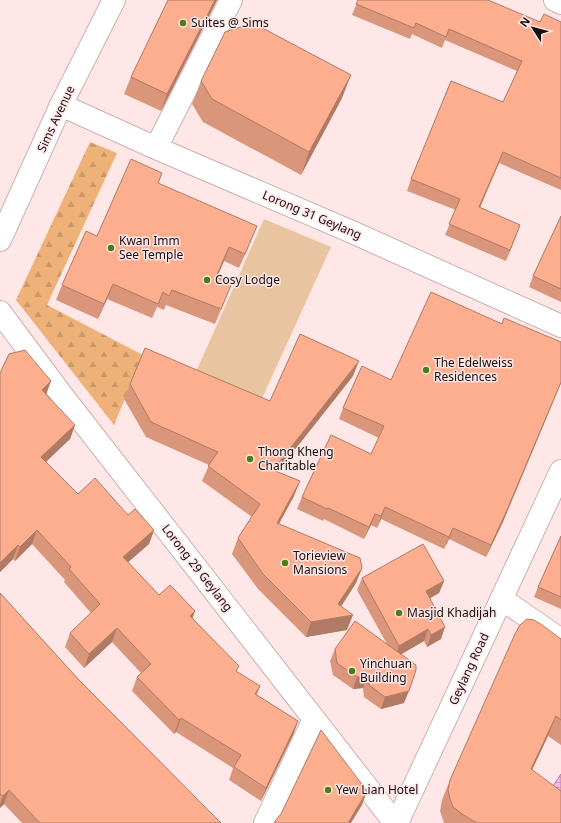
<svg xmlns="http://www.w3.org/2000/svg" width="561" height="823" viewBox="0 0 561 823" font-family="'Noto Sans',sans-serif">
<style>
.green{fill:#e9c4a1}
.forest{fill:url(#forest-firs)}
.water{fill:url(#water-rules);stroke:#b382a7}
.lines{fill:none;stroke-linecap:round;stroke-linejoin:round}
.minor-casing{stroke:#ccb1b0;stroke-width:24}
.major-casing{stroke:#ccb1b0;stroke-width:24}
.minor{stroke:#fff;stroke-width:22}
.major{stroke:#fff;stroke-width:22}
.wall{fill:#d9967b}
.shaded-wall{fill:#b07a64}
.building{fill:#fcae8f;stroke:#b07a64}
.poi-dot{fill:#4b7f13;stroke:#ffe7e7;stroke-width:1.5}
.labels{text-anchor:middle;stroke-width:3;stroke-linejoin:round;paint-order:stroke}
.poi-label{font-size:12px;fill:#170e0e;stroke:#ffe7e7;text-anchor:start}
.street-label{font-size:12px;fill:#170e0e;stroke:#ffe7e7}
</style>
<defs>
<pattern id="forest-firs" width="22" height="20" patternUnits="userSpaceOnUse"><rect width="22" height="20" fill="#eeb278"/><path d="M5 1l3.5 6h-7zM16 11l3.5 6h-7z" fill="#cb9867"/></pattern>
<pattern id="water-rules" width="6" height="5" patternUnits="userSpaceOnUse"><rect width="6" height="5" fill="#f6b4e8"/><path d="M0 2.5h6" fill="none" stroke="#d29ac6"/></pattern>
</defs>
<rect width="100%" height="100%" fill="#ffe7e7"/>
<path class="green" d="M264,219L331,247L260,403L195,374Z"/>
<path class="forest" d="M90,142L117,153L47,305L143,355L114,425L16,300Z"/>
<path class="water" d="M561,774V800L549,792Z"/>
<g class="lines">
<g class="minor-casing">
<path id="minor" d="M555,0L561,3
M61,105L156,148L352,232L561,326
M156,148L231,0
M0,312L61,394L395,823
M502,599L561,640
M265,823L314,719"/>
</g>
<g class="major-casing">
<path id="major" d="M0,240L61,105L114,0
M397,823L561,471"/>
</g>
<use href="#minor" class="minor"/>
<use href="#major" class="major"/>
</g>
<path class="wall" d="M168,0H217L161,111L124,94L131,77Z
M358,0L540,22H561V190L499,163L480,208L520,225L516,236L506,261L445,235L456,210L407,191L411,179L503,102L517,71L445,40L442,48L412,34L410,39L352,15Z
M201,81L342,98L301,175L203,122L192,104Z
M162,173L158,183L251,241L239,268L224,261L217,277L226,298L215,324L166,305L164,310L157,307L152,318L107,299L98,319L56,300L62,285L97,236Z
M561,216V302L529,287L533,276Z
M362,366L503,522L486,557L449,539L444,549L381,519L377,528L371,525L364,539L324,519L323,521L297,509L302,497L371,454L379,438L339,419L343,408Z
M0,373L46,395L75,425L70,439L46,462L78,494L128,515L154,530L149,544L128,562L159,595L195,611L192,619L237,672L260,686L257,695L298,721L293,735L261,801L229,780L233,768L176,732L174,734L132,691L137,677L141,673L112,642L84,668L65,647L70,633L91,613L64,582L65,580L32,544L15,561L13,559L0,572Z
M353,376L277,472L294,496L279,524L362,568L356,583L341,607L347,630L306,637L258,589L232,554L238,538L252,517L202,481L209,465L146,437L124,399L130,384L270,401Z
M561,536V609L534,597L538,587Z
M362,578L444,581L439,593L430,598L441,639L427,647L424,641L401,654L404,703L381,709L364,697L363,688L353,689L333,675L330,661L335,649L387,644L357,590Z
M0,593L79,680L221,823H22L4,804L0,808Z
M561,639V745L548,736L532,770L561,823H444L440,811L442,800L450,780Z"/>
<path class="shaded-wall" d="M215,0H217L161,111L167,94Z
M351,75L342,98L301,175L309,152Z
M503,152L499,163L475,218L479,207Z
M520,225L516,236L506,261L510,250Z
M229,247L224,261L211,291L216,277Z
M113,284L107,299L98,319L104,304Z
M359,361L353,376L267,485L273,470Z
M51,381L46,395L42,390Z
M561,382V383L503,522L486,557L491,545Z
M75,425L70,439L36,471L41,457Z
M300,481L294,496L271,538L277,523Z
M385,507L381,519L377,528L381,516Z
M375,514L371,525L364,539L369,527Z
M453,528L449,539L444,549L449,537Z
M37,530L32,544L15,561L20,547Z
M154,530L149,544L118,571L123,557Z
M18,545L13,559L0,572V563Z
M362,568L356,583L333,618L353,615L347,630L306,637L311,622L338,604Z
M444,581L439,593L422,603L426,591Z
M195,611L190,625V616Z
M445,627L441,639L427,647L431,635Z
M117,628L112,642L84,668L89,654Z
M428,629L424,641L395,658L399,646Z
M367,676L363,688L353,689L357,677Z
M409,691L404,703L381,709L385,697Z
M556,716L548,736L523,789L531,769Z
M181,718L176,732L174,734L179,720Z
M298,721L293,735L261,801L266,788Z
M9,790L4,804L0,808V804L3,796Z
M367,791L362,805L351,823H348Z"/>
<path class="building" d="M168,0H215L167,94L131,77Z
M358,0H488L540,22L544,14L561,22V178L503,152L479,207L520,225L510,250L449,224L460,199L411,179L451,81L503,102L522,61L449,29L446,37L416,23L414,28L356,4Z
M253,23L351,75L309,152L212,99L201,81L225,32Z
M131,159L162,173L158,183L257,226L245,254L229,247L216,277L232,283L221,309L172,290L169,296L163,292L158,304L113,284L104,304L62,285L86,231L97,236Z
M561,216V289L533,276Z
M431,292L502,324L504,318L561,342V382L507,510L491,545L453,528L449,537L385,507L381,516L375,514L369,527L328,508L327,509L302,497L331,435L371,454L384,426L343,408L362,366L391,380Z
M300,334L359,361L273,470L300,481L277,523L360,558L362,568L338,604L353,615L311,622L263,574L238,538L260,504L208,466L218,452L151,422L130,384L145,348L270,401Z
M25,350L51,381L42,390L75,425L41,457L78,494L95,478L128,515L135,509L154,530L123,557L159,595L170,585L195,611L190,616L239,666L236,671L260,686L255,694L298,721L266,788L234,767L241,755L181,718L179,720L137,677L151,664L117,628L89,654L70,633L100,604L69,569L71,567L37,530L20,547L18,545L0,563V373L9,354Z
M561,536V597L538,587Z
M423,544L444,581L426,591L445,627L431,635L428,629L399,646L362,578Z
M0,593L79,680L221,823H40L9,790L3,796L0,794Z
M527,619L534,620L542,625L561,639V720L556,716L531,769L561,791V823H477L462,814L453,807L450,799L448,790L450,780L515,634L520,625Z
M355,621L416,665V670L409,691L385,697L369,685L367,676L357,677L337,663L335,649Z
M321,730L367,791L348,823H274L276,820L281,814Z"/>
<g class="poi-dot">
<circle cx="183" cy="23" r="4"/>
<circle cx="111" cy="248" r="4"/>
<circle cx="207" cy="280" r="4"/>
<circle cx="426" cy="370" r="4"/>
<circle cx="250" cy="459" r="4"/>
<circle cx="285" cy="563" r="4"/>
<circle cx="399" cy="613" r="4"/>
<circle cx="352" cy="671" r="4"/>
<circle cx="328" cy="790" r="4"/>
</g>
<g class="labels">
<g class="poi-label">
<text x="191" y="27">Suites @ Sims</text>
<text x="119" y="245">Kwan Imm<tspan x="119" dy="14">See Temple</tspan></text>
<text x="215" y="284">Cosy Lodge</text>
<text x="434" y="367">The Edelweiss<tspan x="434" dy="14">Residences</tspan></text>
<text x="258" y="456">Thong Kheng<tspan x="258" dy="14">Charitable</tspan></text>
<text x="293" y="560">Torieview<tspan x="293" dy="14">Mansions</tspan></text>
<text x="407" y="617">Masjid Khadijah</text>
<text x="360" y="668">Yinchuan<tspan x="360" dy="14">Building</tspan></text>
<text x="336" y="794">Yew Lian Hotel</text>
</g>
<g class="street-label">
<text transform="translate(56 119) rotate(-65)" y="4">Sims Avenue</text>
<text transform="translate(312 215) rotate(23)" y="4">Lorong 31 Geylang</text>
<text transform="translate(197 568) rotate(52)" y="4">Lorong 29 Geylang</text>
<text transform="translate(469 669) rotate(-65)" y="4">Geylang Road</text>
</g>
</g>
<g transform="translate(533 28) rotate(306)" stroke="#ffe7e7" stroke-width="3" paint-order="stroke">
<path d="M0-3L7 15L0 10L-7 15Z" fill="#170e0e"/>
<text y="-6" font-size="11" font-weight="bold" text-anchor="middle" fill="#170e0e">N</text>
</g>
</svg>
